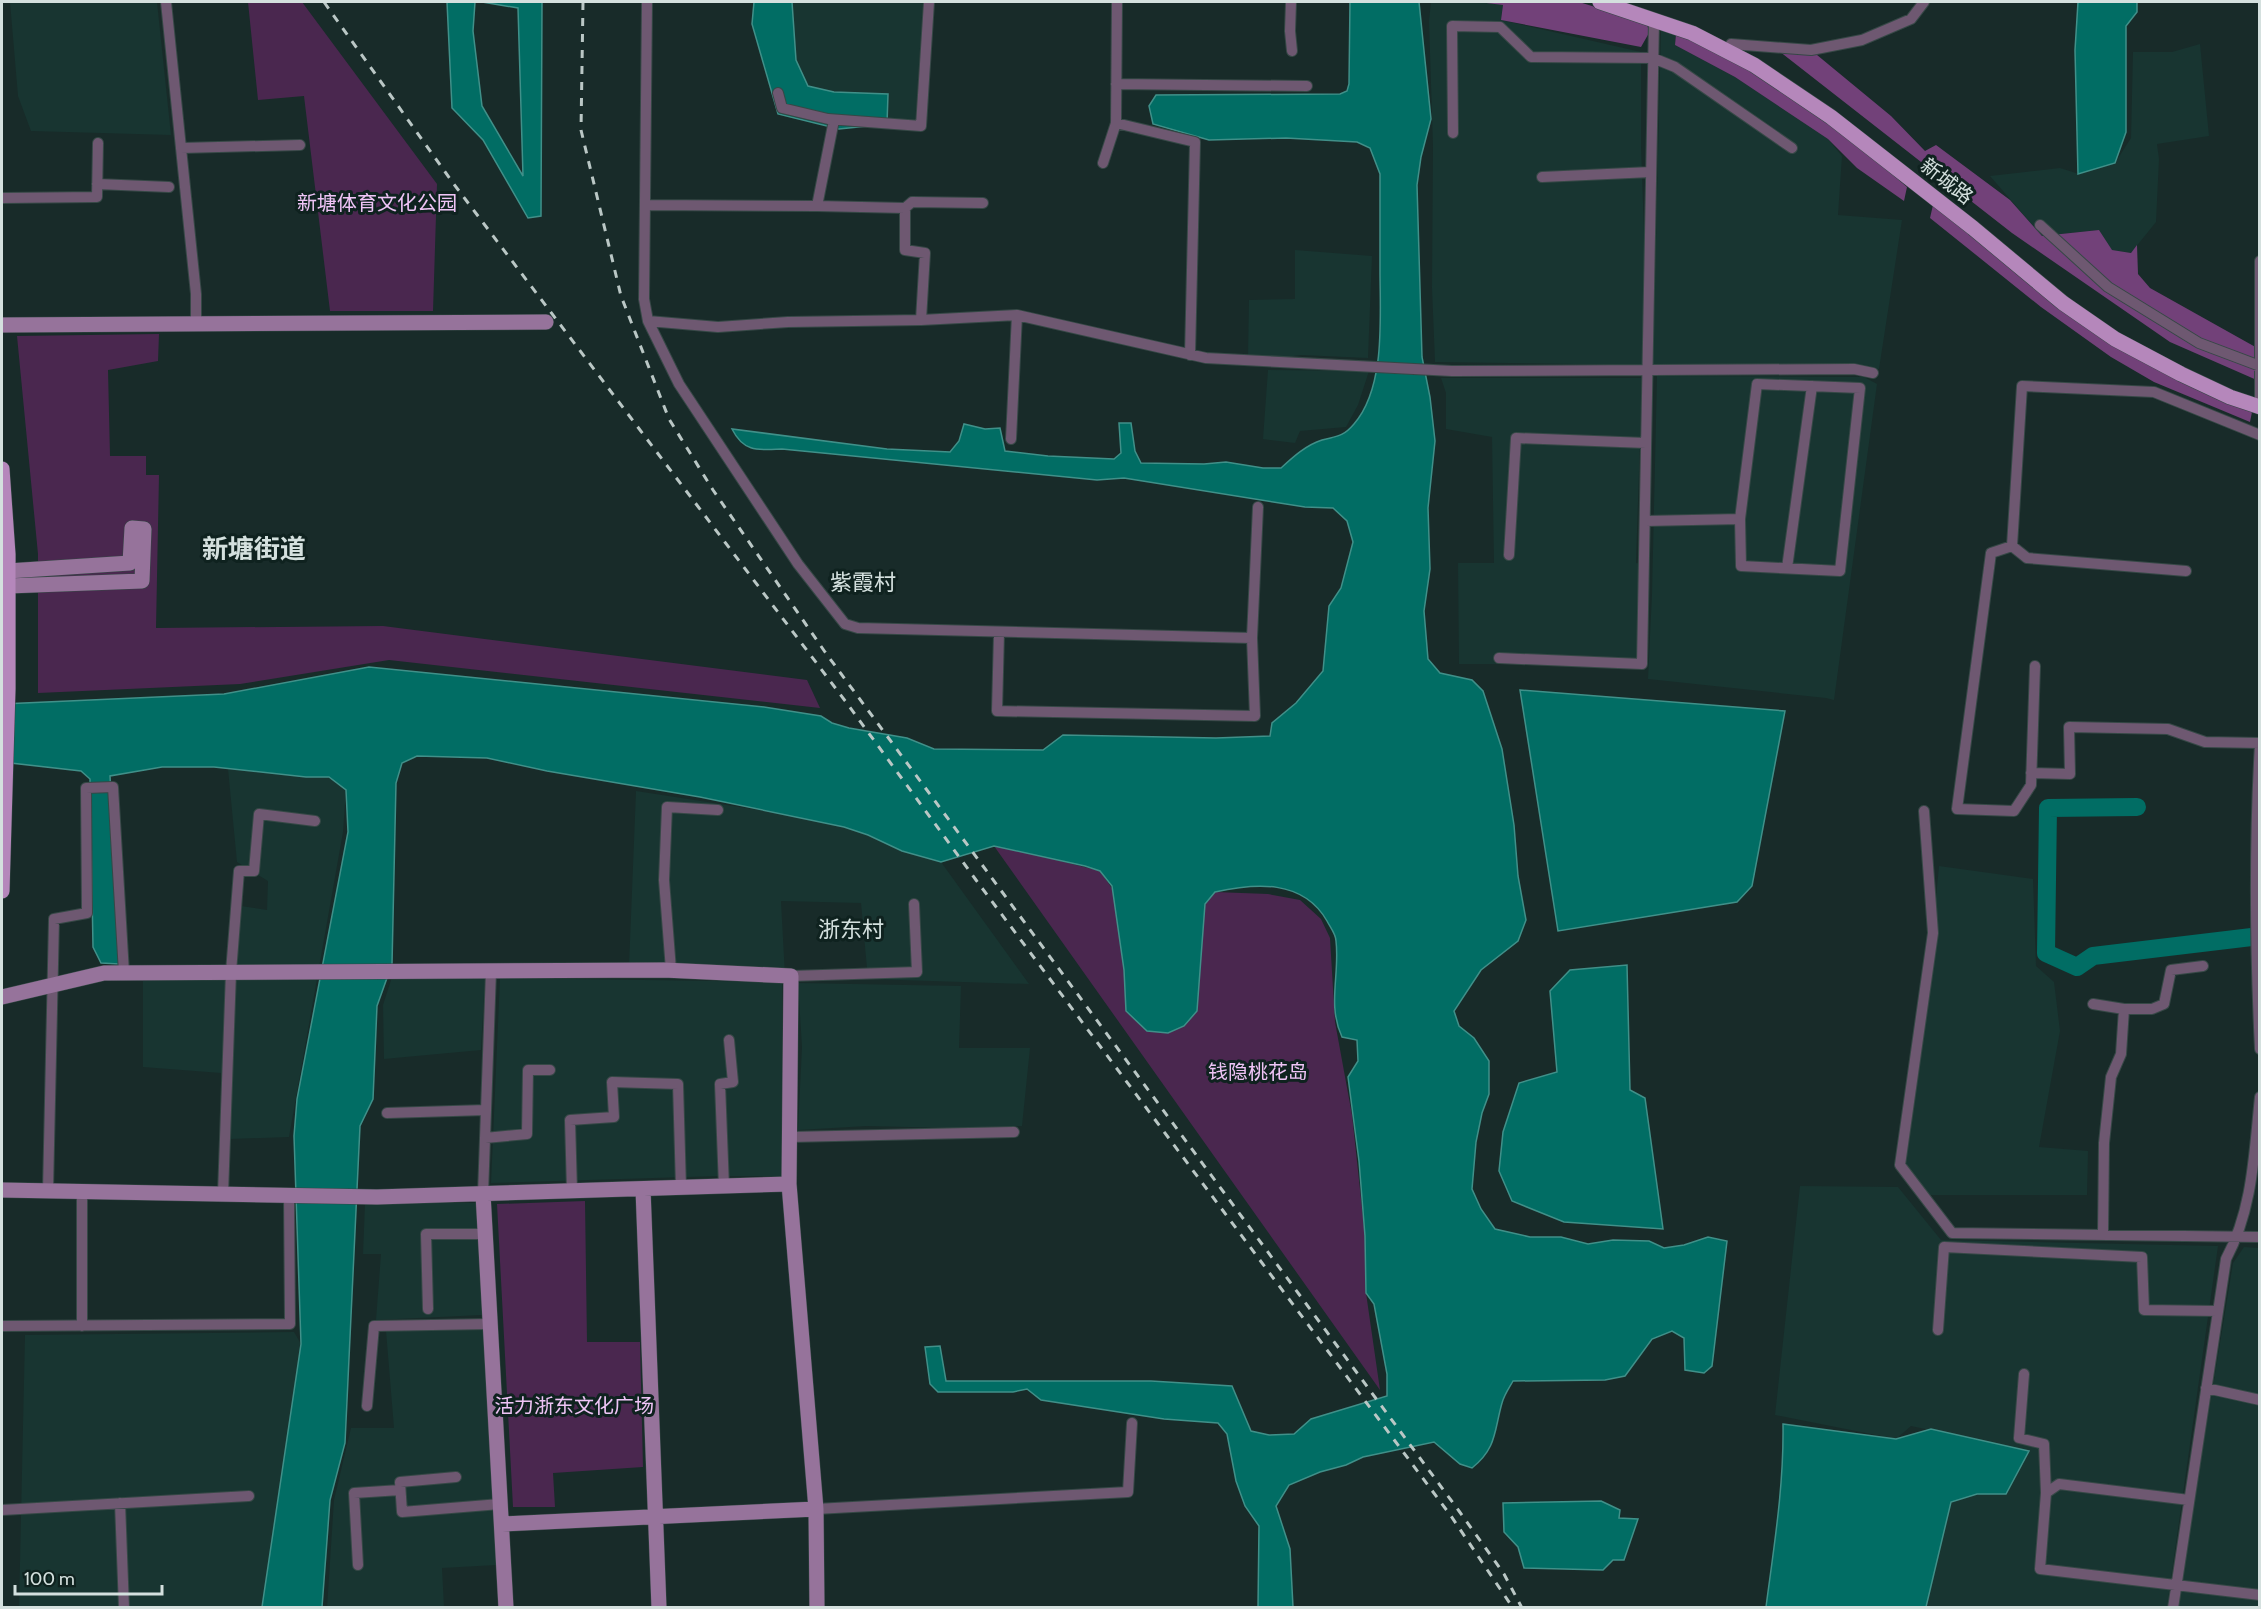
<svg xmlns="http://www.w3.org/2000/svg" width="2261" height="1609" viewBox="0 0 2261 1609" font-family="Cabin,'Noto Sans SC',sans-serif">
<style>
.built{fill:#183531}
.green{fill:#4a274f}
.forest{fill:#724179}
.water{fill:#016d64;stroke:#409089;stroke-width:1.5}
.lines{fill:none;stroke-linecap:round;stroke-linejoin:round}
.river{stroke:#016d64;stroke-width:18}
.street-casing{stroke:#364846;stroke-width:12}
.secondary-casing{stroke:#364846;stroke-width:16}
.primary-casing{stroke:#364846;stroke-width:16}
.street{stroke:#6e5871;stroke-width:10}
.secondary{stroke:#96739b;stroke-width:15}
.primary{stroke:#b587bb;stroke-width:15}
.rail{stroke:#bac7c5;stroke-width:3;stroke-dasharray:8 8;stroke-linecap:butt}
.labels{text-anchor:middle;stroke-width:6;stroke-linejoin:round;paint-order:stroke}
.street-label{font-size:20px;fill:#d4e0de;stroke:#0f221f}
.park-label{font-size:20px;fill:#efc4f6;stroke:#0f221f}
.quarter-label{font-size:22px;fill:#d4e0de;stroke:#0f221f}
.district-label{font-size:26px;font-weight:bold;fill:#d4e0de;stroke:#0f221f}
</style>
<rect width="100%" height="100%" fill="#182b29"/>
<path class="built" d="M10,2H157L171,135L31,131L18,96Z
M792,2H923L915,126L887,124V94L834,92L808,86L796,60Z
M1431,2H1478L1503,5L1501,20L1641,52V146L1646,290L1643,365L1435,362L1432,288L1433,146L1429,21Z
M1661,30L1676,34L1675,45L1735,77L1828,139L1842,156L1838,215L1902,220L1879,369L1815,365H1653Z
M2200,44L2209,136L2157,144L2159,159L2156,222L2131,253L2111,250L2099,230L2042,236L1990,176L2060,168L2079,174L2115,163L2131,138L2133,52H2172Z
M1295,250L1372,256L1368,358L1301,355L1279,358L1248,356L1249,300L1295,299Z
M1268,370L1369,371L1358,405L1346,427L1300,431L1295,443L1263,439Z
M1657,376L1864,377L1877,384L1834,700L1826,698L1648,679L1652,594Z
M1441,378H1642L1636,563L1644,564L1642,664H1459L1458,563H1494L1492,437L1446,429V393Z
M228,769L306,777H329L346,790L343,832L289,1137L230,1139L221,1073L143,1067V981L236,967L241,906L267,910L268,881L237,862Z
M636,791L772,812L844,827L868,835L902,851L941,862L1029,984L868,979L861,903L781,901L785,976L629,966Z
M1939,866L2033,879L2036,966L2054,982L2060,1031L2039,1147L2088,1151L2087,1195H1923L1900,1165L1925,1015Z
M485,976L481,1050L384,1059L383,1005L392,977Z
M500,978L782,982L783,1176H719L491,1183Z
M798,983L961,986L959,1048H1030L1022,1126L950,1128L867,1126L798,1130L802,1047Z
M1800,1186L1898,1187L1941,1240L2218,1246L2167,1607H1926L1951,1502L1977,1494H2006L2029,1451L1911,1426L1896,1439L1775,1415Z
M365,1203H476L482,1315L376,1320L381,1254H363Z
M2244,1247L2259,1248V1607L2177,1608L2233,1263Z
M484,1330L496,1565L442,1568L444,1607L327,1608L334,1500L351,1428H394L386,1331Z
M294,1332L301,1344L262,1607L19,1608L25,1335Z"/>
<path class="green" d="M248,2H302L437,184L433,311H330L304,96L258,100Z
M159,334L158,361L108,370L110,456H146V475H159L156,628L383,626L807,680L820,708L389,660L240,684L38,693V554L17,336Z
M994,846L1029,853L1100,871L1197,1011L1205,904L1215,892L1268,894L1300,900L1321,919L1330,938L1335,1022L1352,1115L1365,1236L1366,1293L1380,1390Z
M585,1201L587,1342H640L643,1467L553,1473L555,1507H513L497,1204Z"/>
<path class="forest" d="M1478,2H1579L1647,23L1649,33L1641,47L1501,20L1503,5Z
M1676,34C1763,66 1837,127 1907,187L1904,201L1857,168L1828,139L1735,77L1675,45Z
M1774,47L1811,50L1891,116L1925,151L1936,145L2010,200L2042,236L2099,230L2112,250L2131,253L2137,245L2138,274L2150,288L2259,349V381L2170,342L2012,233Z
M1933,205L2171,376L2252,412L2250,422L2154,382L2111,357L2041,307L1930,218Z"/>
<path class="water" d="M447,2H475L473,31L482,106L523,176L518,8L482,2H542L541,216L528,218L483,140L452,108Z
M754,2H792L796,60L808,86L834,92L888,94L887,124L839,129L778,114L752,24Z
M1350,2H1419L1431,119L1421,157L1417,185L1422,357L1430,397L1435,441L1428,508L1430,569L1424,611L1428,659L1440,673L1472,680L1483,691L1502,749L1514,825L1518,876L1526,920L1518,941L1481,970L1454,1011L1459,1026L1474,1038L1489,1061V1094L1482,1113L1476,1142L1472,1189L1481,1209L1495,1229L1530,1237H1561L1588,1244L1613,1240L1649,1241L1664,1248L1684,1245L1708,1237L1727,1241L1712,1366L1704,1373L1685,1370L1684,1338L1672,1331L1652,1339L1625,1376L1605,1380L1513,1381C1509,1388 1504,1395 1502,1403C1494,1431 1497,1448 1472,1468L1460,1464L1434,1442L1363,1457L1346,1465L1320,1472L1289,1485L1276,1506L1290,1549L1293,1607H1258L1259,1526L1245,1506L1236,1481L1227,1434L1218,1423L1164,1419L1041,1400L1027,1389L1013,1392H938L930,1384L925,1347L940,1346L946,1381H1151L1232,1386L1251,1431L1269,1435L1294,1434L1311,1419L1387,1396V1374L1374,1304L1366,1293L1365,1236L1359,1161L1348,1077L1358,1061L1357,1040L1342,1037C1327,1005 1340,974 1336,941C1336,934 1330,927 1327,921C1303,879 1255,883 1215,892L1205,904L1197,1011L1184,1026L1168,1033L1147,1031L1126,1011L1124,970L1112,886L1100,871L1085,866L994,846L941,862L902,851L868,835L844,827L700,797L547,771L487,758L417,756L402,763L396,783L392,964L377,1006L373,1099L360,1126L345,1443L330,1500L322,1607H262L301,1344L294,1136L297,1099L348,832L346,790L329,777H306L214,767H162L110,776L119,964L101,963L93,947L90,779L81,771L2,762V704L224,694L369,667L764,707L821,716L832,723L849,728L907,738L934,749L1043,750L1063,735L1216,738L1270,736L1272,723L1296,703L1323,671L1329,606L1341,588L1353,542L1347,521L1333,508L1305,507L1124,478L1097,480L782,449C759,450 744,453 732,429L887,449L950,452L959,441L964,424L985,429L1000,428L1005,451L1048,456L1114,459L1121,453L1119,423H1131L1135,451L1141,463L1204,464L1226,462L1263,468H1281C1293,457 1306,445 1322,440C1337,436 1343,437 1354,424C1386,387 1380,317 1380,270C1380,238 1380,206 1380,174L1370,148L1357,142L1286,138L1209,140L1153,124L1149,106L1156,95L1340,94L1347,91L1349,84Z
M2078,2H2137V12L2126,26V132L2115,163L2078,174L2075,50Z
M1520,690L1785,711L1752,886L1737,902L1558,931Z
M1627,965L1630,1090L1645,1098L1663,1229L1564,1222L1512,1201L1499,1171L1503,1132L1519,1083L1557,1072L1550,991L1570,970Z
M1783,1424L1896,1439L1931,1429L2029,1451L2006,1494H1977L1951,1502L1926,1607H1766C1774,1546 1784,1486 1783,1424Z
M1601,1501L1620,1510L1619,1518L1638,1519L1624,1560H1613L1603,1570L1524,1568L1518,1547L1504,1532L1503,1503Z"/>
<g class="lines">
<path class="river" d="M2137,807L2048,808L2046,953L2077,967L2093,956L2260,936"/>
<g class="street-casing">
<path id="street" d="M166,2L196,294V323
M647,2L644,299L648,321L679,384L798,564L845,624L858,628L1252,638
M1291,2L1290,31L1292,51
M1731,44L1811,50L1862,40L1911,19L1924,2
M1116,84L1307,86
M778,93L782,108L828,119L921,126L929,2
M1116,123L1195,142L1190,355
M1453,133L1452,26L1500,27L1531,57L1653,58L1675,67L1792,148
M181,148L300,145
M1103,163L1116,123L1117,2
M1542,177L1651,172
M97,184L169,187
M2,198L97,197L98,143
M645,205L817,206L834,120
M817,206L905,208V250L925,253L921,320
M905,208L912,202L983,203
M2040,225L2108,287L2199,343L2260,366
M2260,261V404
M1017,315L1206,358L1452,371L1854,369L1873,373
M648,321L718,327L788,322L921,320L1017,315L1011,439
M1757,384L1860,388L1840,571L1741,566L1740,519Z
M1645,521L1740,519
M2012,546L2027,558L2186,571
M1509,555L1516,438L1646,443
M1787,568L1812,386
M999,633L997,711L1255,716L1252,638L1258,507
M1499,658L1642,664L1654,20
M2035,666L2031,785L2014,811L1957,809L1991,553L2012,546L2022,386L2154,392L2260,435
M2260,744C2254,846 2255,947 2260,1049
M2031,773L2070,774L2069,727L2168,729L2205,742L2260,743
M1924,811L1933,933L1900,1165L1952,1233L2260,1237
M671,970L664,880L667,807L718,810
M791,976L917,972L914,904
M2093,1004L2124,1009L2121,1054L2111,1077L2104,1143L2103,1235
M2124,1009H2152L2164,1004L2171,970L2203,966
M387,1113L486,1110
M790,1137L1014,1132
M485,1138L527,1134L528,1070H550
M724,1187L720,1084L733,1082L729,1040
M48,1191L54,919L87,913L86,788L113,787L124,973
M572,1191L570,1120L614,1117L612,1082L678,1084L681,1188
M223,1194L231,972L239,871H254L259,814L315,821
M483,1194L491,971
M428,1309L426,1234H486
M2,1326L290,1324L289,1195
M82,1326V1191
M1938,1330L1944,1247L2142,1257L2144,1310L2218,1311
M2024,1374L2019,1438L2044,1444L2046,1493L2040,1569L2260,1595
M2206,1388L2260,1400
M367,1406L374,1326L490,1324
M456,1477L400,1482L402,1512L500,1504
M2046,1493L2059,1484L2189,1500
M120,1503L124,1608
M816,1509L1128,1492L1132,1423
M2,1510L249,1496
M358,1565L354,1493L400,1490
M2173,1608L2226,1259C2253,1209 2254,1153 2260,1097"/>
</g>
<g class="secondary-casing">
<path id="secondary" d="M2,325L546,322
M8,571L130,563L132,528L144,529L142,581L8,586
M2,997L104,973L664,970L791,976L789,1184L377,1197L2,1190
M643,1189L659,1608
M483,1194L506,1608
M816,1509L817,1608
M502,1524L816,1509L789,1184"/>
</g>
<g class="primary-casing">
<path id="primary" d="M1600,2L1692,33L1754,65L1831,117L1973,228L2063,303L2115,339L2181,374L2230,397L2260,407
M2,469L8,554V689L2,891"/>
</g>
<use href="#street" class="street"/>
<use href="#secondary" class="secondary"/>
<use href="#primary" class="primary"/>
<path class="rail" d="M324,2L453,183L846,702L976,880L1451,1516L1513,1608
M583,2L581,130L621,296L669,419L713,490L825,652L1459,1511L1504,1574L1522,1608"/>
</g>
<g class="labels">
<g class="street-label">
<text transform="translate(1947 181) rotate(38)" y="7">新城路</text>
</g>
<g class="park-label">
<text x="377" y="210">新塘体育文化公园</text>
<text x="1258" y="1079">钱隐桃花岛</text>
<text x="574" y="1413">活力浙东文化广场</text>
</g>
<g class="quarter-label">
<text x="863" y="590">紫霞村</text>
<text x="851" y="937">浙东村</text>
</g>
<g class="district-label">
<text x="254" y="558">新塘街道</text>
</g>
</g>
<rect width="2261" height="1609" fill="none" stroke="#d4e0de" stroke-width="6"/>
<path d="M15 1585v9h147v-9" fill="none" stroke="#d4e0de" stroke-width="3"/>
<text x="24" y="1585" font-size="18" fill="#d4e0de" stroke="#0f221f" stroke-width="4.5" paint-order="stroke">100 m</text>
</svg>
